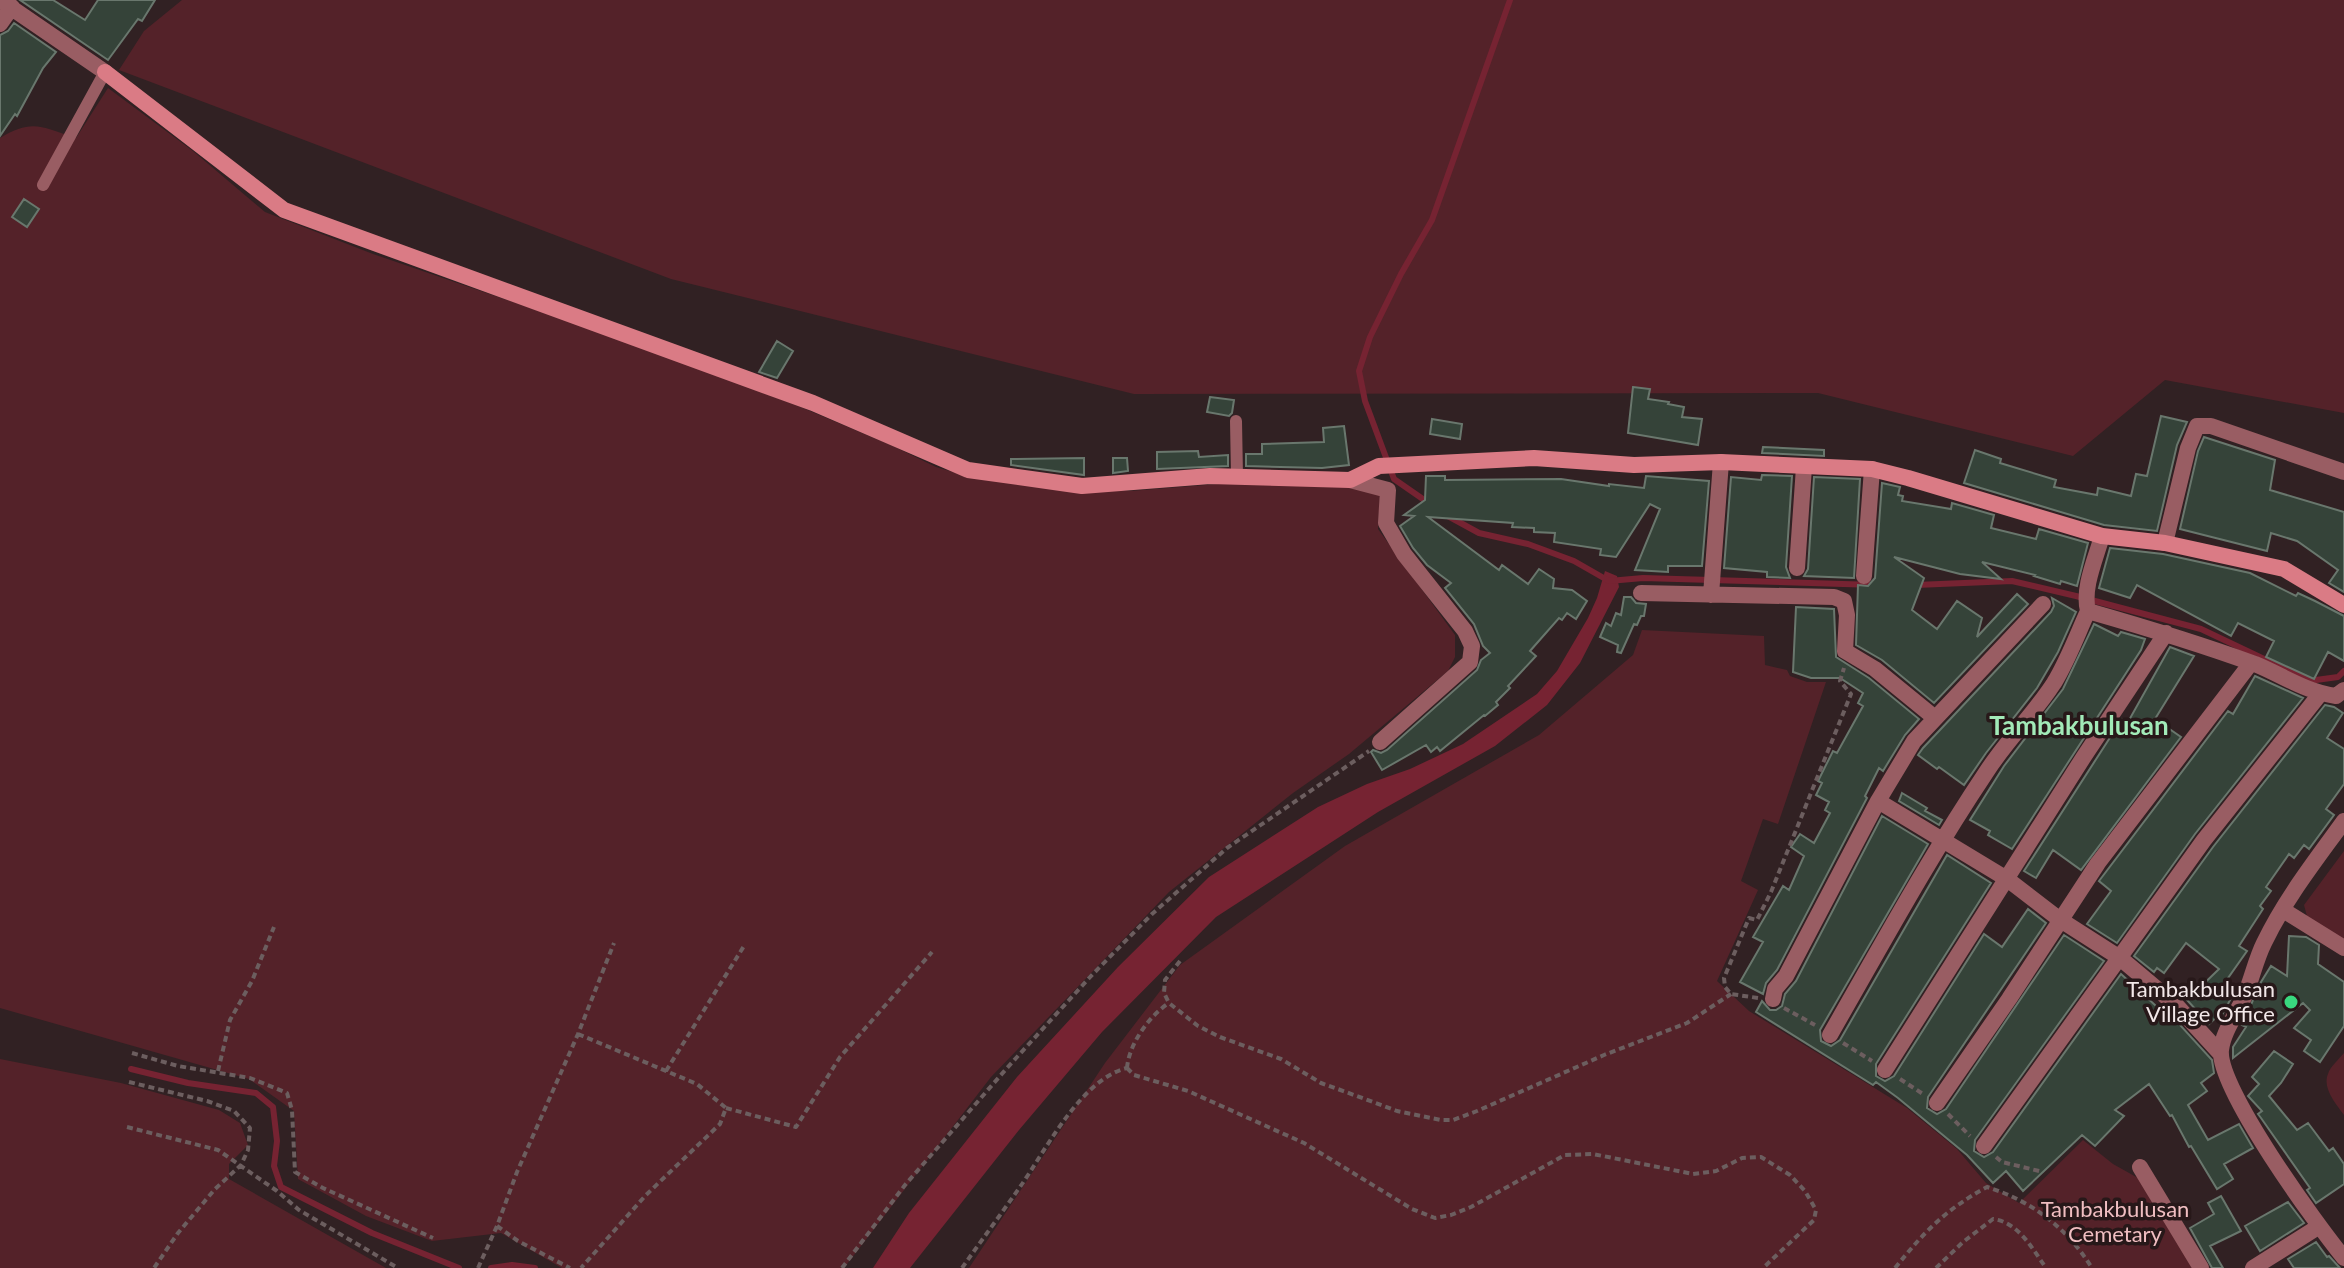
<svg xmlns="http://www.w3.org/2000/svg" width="2344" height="1268" viewBox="0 0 2344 1268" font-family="Lato,sans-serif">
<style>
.green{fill:#542229}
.water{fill:#762332}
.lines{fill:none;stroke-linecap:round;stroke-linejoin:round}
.stream{stroke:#762332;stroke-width:6}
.building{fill:#354339;stroke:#69776d;stroke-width:2}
.path{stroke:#6c5e5f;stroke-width:4;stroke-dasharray:6 4;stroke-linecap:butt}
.lane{stroke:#995d63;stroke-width:12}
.street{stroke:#995d63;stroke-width:16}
.secondary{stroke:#da7b85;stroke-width:16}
.poi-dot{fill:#39d87f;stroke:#271819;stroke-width:3}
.labels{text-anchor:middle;stroke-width:7;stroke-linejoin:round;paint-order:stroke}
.poi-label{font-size:22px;fill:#f3e8e9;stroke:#271819;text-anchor:end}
.park-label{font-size:22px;fill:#f0bec1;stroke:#271819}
.quarter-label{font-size:26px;font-weight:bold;fill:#a2eab8;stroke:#271819}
</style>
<rect width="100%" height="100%" fill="#312123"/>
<path class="green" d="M182,0H2344V413L2165,380L2073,456L1818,393L1134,394L671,279L119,70L144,31Z
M108,88L193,151L265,212L373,254L644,347L803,408L893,446L936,467L967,476L1081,490L1130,491L1230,483L1357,484L1380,494L1378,529L1455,635V657L1448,671L1349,754L1293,793L1169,892L991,1077L844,1268H562L501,1233L432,1241L366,1216L298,1179L294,1111L249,1079L0,1008V138C33,118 41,127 76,138Z
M1642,630L1764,636L1765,665L1787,670L1790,676L1807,682H1826L1778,824L1763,819L1741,881L1758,890L1717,981L1749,1011L1907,1108L1957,1149L1986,1183L2019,1203L2083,1140L2113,1164L2138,1178L2196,1268H969L1105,1063L1180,965L1345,846L1539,735L1633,655Z
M2344,851V943L2308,920L2304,905Z
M2344,1053V1115C2336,1104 2322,1088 2328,1074C2330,1067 2339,1059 2344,1053Z
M0,1059L121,1083L219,1110L240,1123L248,1145L229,1164V1179L386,1268H0Z"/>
<path class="water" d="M1605,571L1617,576L1619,587L1580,663L1547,705L1495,746L1378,812L1216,917L1102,1032L1019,1130L910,1268H873L909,1213L1017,1077L1118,967L1209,877L1318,807L1367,784L1410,769L1463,744L1537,694L1557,671L1588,618L1597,598Z"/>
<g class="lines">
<path class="stream" d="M1430,504L1394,479L1365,401L1359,371L1370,337L1401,274L1432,220L1510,0
M1446,515L1479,533L1528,544L1574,561L1609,581L1643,578L1876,585
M1916,585L2012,581L2076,596L2201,629L2298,675L2316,680L2338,677L2344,671
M131,1069L188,1083L256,1093L273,1107L277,1141L274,1166L281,1187L372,1233L459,1268
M491,1268L512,1265L535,1268"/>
</g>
<path class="building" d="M20,0H53L85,20L98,0H155L142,21L138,19L108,60Z
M14,23L56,52L43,68L17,116L15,114L0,136V35L8,31Z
M24,199L39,209L27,227L12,217Z
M777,341L793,351L777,378L759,372Z
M1633,387L1650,389L1648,399L1669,402L1668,404L1684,407L1682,417L1702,419L1698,445L1628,433Z
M1210,397L1234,400L1232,413L1229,416L1207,412Z
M2161,416L2187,422L2177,445L2157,531L2104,525L1964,483L1975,450L2001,459L2000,463L2056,480L2054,487L2097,495L2098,488L2131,496L2136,474L2147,476Z
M1432,419L1462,424L1460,439L1430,434Z
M1344,426L1349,465L1322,468L1246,466V454H1262V444L1324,442L1323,428Z
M2204,437L2275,460L2270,490L2344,512V592L2329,583L2338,570L2297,541L2271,533L2267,551L2180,529L2198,451Z
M1763,447L1824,450V456L1762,453Z
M1198,451L1199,457L1228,455V466L1157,469V452Z
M1084,458V475L1011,465V459Z
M1113,458H1127L1128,471L1113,473Z
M1762,475L1792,476L1786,567L1790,578L1767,577V572L1724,568L1731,477L1761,480Z
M1426,476H1445V480L1561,479L1609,486V484L1644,488L1646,476L1709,481L1702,566H1668V572L1635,570L1660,509L1650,504L1616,557L1600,555L1601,549L1554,542L1555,533L1534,532V528L1512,527L1513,523L1428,517L1499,570L1502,565L1528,584L1539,569L1554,579L1553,588L1572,590L1587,601L1576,619L1567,613L1562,620L1559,618L1530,651L1536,656L1508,686L1510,688L1496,702L1498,705L1485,716L1484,715L1440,751L1437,747L1431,752L1426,745L1382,770L1371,752L1373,750L1381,753L1387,750L1477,670L1481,660L1490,653L1483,646L1474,624L1445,588L1451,583L1427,565L1413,548L1400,526L1414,516L1404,515L1425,500Z
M1814,477L1860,479L1854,578L1804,576L1808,569Z
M1882,483L1900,487L1898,495L1903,496L1902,501L1951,509L1952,503L1994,515L1991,528L2036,539L2039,529L2088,543L2077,586L2061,581L2060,584L2034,576L2035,575L1982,562L2001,579L1960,574L1894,557L1924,578L1912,610L1937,629L1957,601L1982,618L1977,637L2017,594L2028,604L1934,703L1882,660L1856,645L1858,585L1868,586L1875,578Z
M2110,548L2163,554L2250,573L2296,596L2298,593L2315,601L2344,616V661L2328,652L2314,679L2266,657L2274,641L2238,623L2231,636L2137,585L2130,598L2099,588Z
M1624,597H1631L1636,603L1646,604L1644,616H1641L1637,625L1634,624L1621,653L1617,652L1618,645L1600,637L1606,623L1611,626L1616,613L1621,615Z
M2052,598L2076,612L2058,652L2037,688L1986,753L1964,785L1939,767L1937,769L1918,755L1923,748L2051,612L2054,606Z
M1796,607L1834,609L1836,657L1869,678L1919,719L1905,735L1883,771L1879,768L1865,796L1867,798L1777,970L1766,983L1763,994L1740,982L1763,942L1753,937L1783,886L1789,890L1804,856L1791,847L1800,834L1814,843L1830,813L1825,810L1829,802L1816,795L1822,783L1818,781L1833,751L1837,753L1863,706L1858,703L1863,693L1840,678H1811L1793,672Z
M2094,624L2118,636L2121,632L2145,639L2141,650L2012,849L1988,835L1990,831L1970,820L2004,766L2063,689Z
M2170,647L2194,656L2155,719L2181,737L2081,870L2053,850L2036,878L2024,871L2122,719L2128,722Z
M2255,676L2303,698L2195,834L2117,943L2087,924L2111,891L2099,881L2228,711L2233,714Z
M2325,705L2334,707L2343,713L2327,738L2344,749V784L2326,809L2334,815L2309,849L2304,845L2294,858L2289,854L2266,887L2271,891L2260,906L2263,909L2239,946L2247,951L2226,981L2235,991L2223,1013L2222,1012L2209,1024L2187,1000L2219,969L2186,943L2164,973L2157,968L2154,972L2134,956L2213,847Z
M1902,793L1927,808L1925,811L1942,820L1939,825L1899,801Z
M1882,816L1928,844L1820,1030L1821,1041L1831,1046L1840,1040L1947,855L1991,883L1876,1064V1076L1885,1081L1894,1076L1984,934L2002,947L2028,909L2046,923L1928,1097L1927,1108L1937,1114L1946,1109L2064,935L2104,961L1975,1140L1974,1151L1984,1157L1993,1152L2121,974L2167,1016L2170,1014L2212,1060L2214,1073L2201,1083L2207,1091L2188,1105L2208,1140L2239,1124L2253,1148L2224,1164L2233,1179L2217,1189L2191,1146L2189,1147L2172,1115L2170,1116L2149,1084L2115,1110L2124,1116L2095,1146L2082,1135L2023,1191L2006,1171L1993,1183L1967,1155L1898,1098L1876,1082L1873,1085L1756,1012L1762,1001L1770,1010H1776L1782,1006L1785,994L1796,981Z
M2289,936L2306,937L2319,945L2318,964L2344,982V1026L2320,1062L2304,1051L2311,1040L2294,1028L2310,1010L2303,1003L2233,1058V1047L2246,1027L2242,1025L2261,982L2271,966L2287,976Z
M2274,1051L2293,1064L2281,1083L2269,1096L2297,1130L2308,1123L2329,1151L2333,1148L2344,1164V1184L2316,1203L2307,1190L2310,1188L2261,1118L2258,1114L2262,1111L2248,1096L2259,1084L2252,1077Z
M2221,1196L2241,1231L2210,1246L2223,1268H2212L2190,1228L2214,1214L2208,1203Z
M2288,1202L2304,1223L2260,1251L2245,1226Z
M2316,1242L2327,1257L2329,1256L2340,1268H2294L2288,1259Z"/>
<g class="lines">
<path class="path" d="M1180,961L1165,980L1164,993L1169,1003L1198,1026L1220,1037L1281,1059L1321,1083L1346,1092L1397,1111L1441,1120H1453L1477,1111L1604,1055L1687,1023L1731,994
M1758,998L1731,994L1725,987L1724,978L1749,918L1757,920L1771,892L1851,694L1840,681L1844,668
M1784,1008L1815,1025
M578,1034L697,1084L726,1108L720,1124L646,1195L581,1268
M1843,1043L1872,1061
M132,1053L178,1066L250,1078L287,1093L292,1110L295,1172L323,1188L433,1238
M1127,1068L1134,1075L1188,1091L1304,1143L1412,1209L1435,1218L1451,1215L1471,1207L1565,1155L1593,1154L1693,1174L1716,1171L1742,1158L1761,1157L1790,1175L1805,1191L1816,1210L1814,1220L1763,1268
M1127,1068C1129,1044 1149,1016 1169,1003
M218,1071L230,1020L252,981L274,927
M666,1071L744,946
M1900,1079L1923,1094
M129,1082L207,1101L234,1111L250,1128L248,1150L241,1165L215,1189L178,1233L154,1268
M726,1108L796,1127L840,1057L932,952
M1948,1114L1970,1136
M127,1127L218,1150L277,1191L299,1210L398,1268
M1996,1157L2002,1162L2043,1172
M497,1226L518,1241L570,1268
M478,1268L497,1226L517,1172L578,1034L614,943
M842,1268L905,1185L1007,1068L1091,976L1152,914L1227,848L1369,751
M962,1268C981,1241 1001,1214 1020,1187C1046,1150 1081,1079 1127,1068
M1895,1268C1925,1231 1945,1210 1987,1187C2032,1201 2067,1228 2092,1268
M1936,1268L1963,1242L1993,1219C2018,1222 2032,1248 2046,1268"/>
<path class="lane" d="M43,185L105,72
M1236,421L1237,476"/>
<path class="street" d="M0,0L105,72
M0,24L12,7
M1350,480L1388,490L1386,523L1404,554L1465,631L1472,646L1470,662L1380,742
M2165,543L2188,448L2197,426H2211L2344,472
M1797,568L1804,467
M1864,576L1872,469
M1641,593L1834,597L1844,601L1847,615L1845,651L1875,669L1935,718
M1711,595L1721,462
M2088,611C2144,627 2200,644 2255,664C2282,675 2306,692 2336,696L2344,690
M1878,801L2007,879L2059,919L2120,958L2176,1005L2220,1053
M2344,821C2316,860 2285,899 2264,943C2256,959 2252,978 2245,995C2238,1012 2223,1031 2221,1050C2217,1088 2317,1225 2344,1258
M2283,910L2344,948
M1773,999L1775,989L1786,976L1878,801L1914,741L2043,604
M1830,1035C1881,946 1930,856 1987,771C2007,740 2034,714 2054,683C2068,660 2077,635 2088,611C2082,588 2096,558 2102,536
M1885,1070L2083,758L2166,633
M1937,1103L2009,999L2098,863L2251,663
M1984,1146L2204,840L2320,694
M2140,1167L2201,1268
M2253,1268L2318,1227"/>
<path class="secondary" d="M105,72L284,210L813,403L968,470L1082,486L1210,476L1350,480L1379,466L1534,458L1634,465L1721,462L1872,469L1908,478L2102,536L2165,543L2284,569L2344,605"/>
</g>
<circle class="poi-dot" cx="2291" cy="1002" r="8"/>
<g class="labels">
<g class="poi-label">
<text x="2275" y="997">Tambakbulusan<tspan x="2275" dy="25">Village Office</tspan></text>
</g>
<g class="park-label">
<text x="2115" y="1217">Tambakbulusan<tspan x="2115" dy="25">Cemetary</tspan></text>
</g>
<g class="quarter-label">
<text x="2079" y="735">Tambakbulusan</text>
</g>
</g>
</svg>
